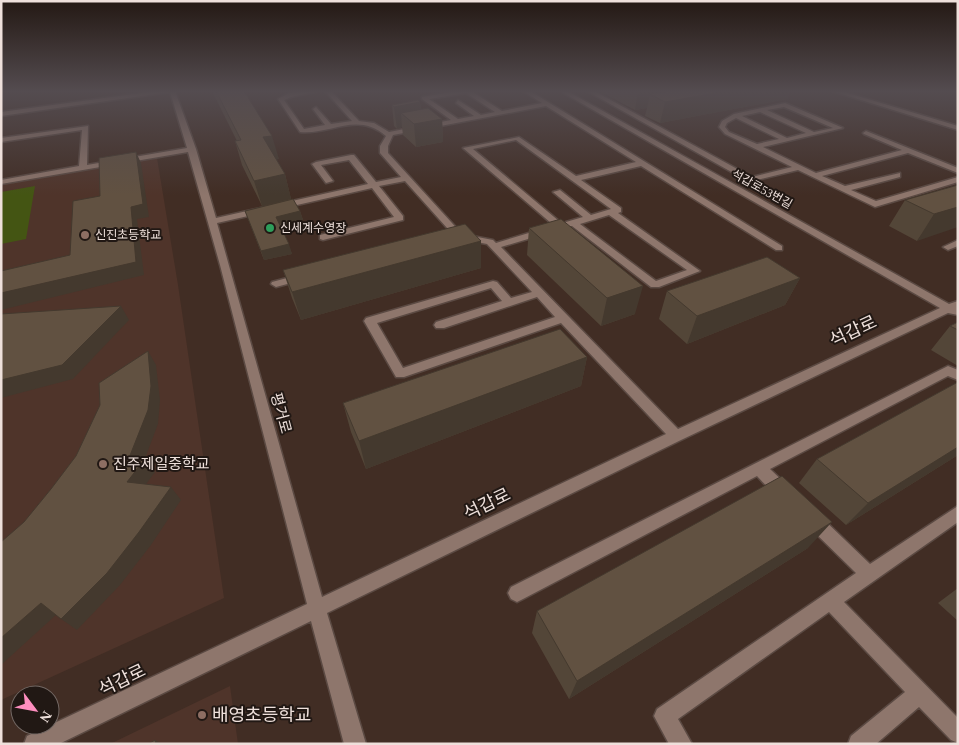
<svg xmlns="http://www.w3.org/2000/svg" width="959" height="745" viewBox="0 0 959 745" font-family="'Times New Roman','Noto Sans KR',serif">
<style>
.built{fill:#4f342a}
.green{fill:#445513}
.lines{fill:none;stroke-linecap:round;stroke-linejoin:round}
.minor-casing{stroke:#5b4a43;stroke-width:3}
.minor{fill:#8e766c;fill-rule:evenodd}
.wall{fill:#534638}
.shaded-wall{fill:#44392e}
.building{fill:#615141;stroke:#44392e}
.leisure-dot{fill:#2e9e5b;stroke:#211814;stroke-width:2}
.education-dot{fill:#8d6e63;stroke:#211814;stroke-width:2}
.labels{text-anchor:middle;stroke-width:4;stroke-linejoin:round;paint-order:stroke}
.far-street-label{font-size:12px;fill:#eee0db;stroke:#211814}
.far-poi-label{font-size:12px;fill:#eee0db;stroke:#211814;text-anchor:start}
.street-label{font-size:15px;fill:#eee0db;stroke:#211814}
.poi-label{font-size:15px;fill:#eee0db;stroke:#211814;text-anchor:start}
.near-street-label{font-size:18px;fill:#eee0db;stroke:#211814}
.near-poi-label{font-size:18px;fill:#eee0db;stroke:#211814;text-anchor:start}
</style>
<rect width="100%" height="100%" fill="#412d24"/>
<path class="built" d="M157,158L178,285L224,598L1,700V185Z
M230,686L238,744H110Z"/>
<path class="green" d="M35,186L26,239L1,244V192Z"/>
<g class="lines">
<g class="minor-casing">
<path id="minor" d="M156,91H175L196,149L216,218L368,184L349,160L321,165L333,181L326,183L312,164L316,162L351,155H354L376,182L401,177L380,153V146L386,136C357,111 331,135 300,132L278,99L289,93L319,91L291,97L284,100L304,129L325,125L313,109L316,107L331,124L352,121L325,91H331L359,121L374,123L389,132L451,120L422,99V97L457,91H471L502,111L542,103L523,91H530L782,246V250H776L641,166L581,180L621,208V212L618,213L700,271L659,287H651L572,226H566V222L583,217L553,192L560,190L591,215L611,209L516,140L473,149L566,227L564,229H558L463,148L519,137L576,176L636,162L546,106L393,135L388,146V153L462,234L493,240L496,243L542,229H548V233L501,247L678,429L940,308L560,91H567L949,304L958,301V315L948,313L681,440L327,613L366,744H344L311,621L59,744H24L27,736L307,604L220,265L188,152L1,184V180L79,166L82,130L1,142V138L88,126L87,165L187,148L170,92L1,116V112ZM466,93L495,112L481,115L458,100L456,103L474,116L458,119L429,99ZM405,181L456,238L487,244L532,292L511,298L497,282L493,281L366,318L364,321L396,377H404L561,323L666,434L322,597L217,223L372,188L394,217L320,235V239L323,240L403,220V216L379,186ZM609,215L687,270L656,281L580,224ZM491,288L502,301L436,322L434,325L436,328H444L537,297L555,317L403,368L377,323Z
M587,91H594L752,177L792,167L725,134L719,127L722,121L734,114L785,103L843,128L763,147L816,173L902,150L864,134L863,133L866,131L958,168V173L908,153L822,176L845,186L900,173V177L851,190L876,201L958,177V182L875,207L798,170L744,183L740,181L744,179ZM784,107L833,128L814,132L767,110ZM760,112L806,133L787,138L742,116ZM736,118L779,139L757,144L729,132L725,127L727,123Z
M832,91H841L958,126V130Z
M958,240V246L948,250L943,247Z
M302,274L306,275V279L276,287L271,284L272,282Z
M948,366L958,370V380L948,376L770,469L789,487L792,492L789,497C777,501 765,484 757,476L523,599L517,602L511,599L508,593L511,587Z
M958,506V522L844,602L958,718V743L951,740L919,707L876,744H848L851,736L905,692L829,612L678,719L692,744H669L654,716L657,709L856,573L807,525L805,520L807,515L813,513L819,515L870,564Z"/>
</g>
<use href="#minor" class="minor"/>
</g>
<path class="wall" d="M212,91H244L279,159H276L285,174L291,199L300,211L303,220L280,225L292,254L264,260L245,211L288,200L262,206L242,165L235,141H237Z
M599,91H790L787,99L660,123L645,116L647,108L635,110Z
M420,102L421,109L442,119L443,142L416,147L403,135L402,127L397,129L394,126L392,105Z
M958,185L917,241L889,226L905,200Z
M529,228L635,314L601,326L527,255Z
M481,241V268L301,320L292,298L283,270Z
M800,278L785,305L687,344L659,319L667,291Z
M958,322V366L931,350L950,326Z
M587,357L581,386L366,469L351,432L343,403Z
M958,382V455L846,525L799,483L817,459Z
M808,548L569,699L532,633L537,611Z
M958,588V621L938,603Z"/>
<path class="shaded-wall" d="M638,91H665L662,101L650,94L647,108L635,110Z
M705,91H790L787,99L660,123L665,102Z
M420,102L422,123L442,119L443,142L416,147L414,124L401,113L402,127L397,129L394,107Z
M272,136L279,159L270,161L263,137Z
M136,152L141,163L149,217L137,219L144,275L1,310V293L136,262L131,207Z
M285,174L291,199L262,206L254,181Z
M958,207V227L917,241L934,214Z
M300,211L303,220L278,225L276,217Z
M481,241V268L301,320L292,292Z
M289,244L292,254L264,260L261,251Z
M800,278L785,305L687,344L697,316Z
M643,286L635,314L601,326L607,298Z
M121,306L129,320L73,379L1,398V380Z
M148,351L156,365L160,400L158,424L144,461L145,459L155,472L138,495L127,482L129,458Z
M587,357L581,386L366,469L359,441Z
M958,447V455L846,525L868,503Z
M171,487L181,500L151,545L120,585L77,630L61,619Z
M832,522L808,548L569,699L577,681Z
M41,603L57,614L1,665V638Z
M155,740L163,744H156Z"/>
<path class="building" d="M216,91H244L272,136L263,137L285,174L254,181L235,141L241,140Z
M671,91H727L665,102L650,94Z
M418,100L420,102L394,107L392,105Z
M428,108L442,119L414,124L401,113Z
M136,152L143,204L131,207L136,262L1,293V271L70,255L73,201L100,196L99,158Z
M958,185V207L934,214L905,200Z
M293,199L300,211L276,217L289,244L261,251L245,211Z
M561,219L643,286L607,298L529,228Z
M465,224L481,241L292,292L283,270Z
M767,257L800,278L697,316L667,291Z
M121,306L62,365L1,380V314Z
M958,322V330L950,326Z
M560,329L587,357L359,441L343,403Z
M148,351L151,386L148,410L129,458L145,459L127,482L171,487L139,532L107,573L61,619L41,603L1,638V542L24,522L51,489L76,456L100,405L99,383Z
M958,382V447L868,503L817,459Z
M782,476L832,522L577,681L537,611Z
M155,740L156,744H148Z"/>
<linearGradient id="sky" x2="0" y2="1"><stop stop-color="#241914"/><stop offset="0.47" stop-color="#544c50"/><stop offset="1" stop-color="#544c50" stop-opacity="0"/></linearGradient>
<rect width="959" height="195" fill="url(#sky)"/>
<circle class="leisure-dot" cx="270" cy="228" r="5"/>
<g class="education-dot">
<circle cx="85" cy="235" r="5"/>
<circle cx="103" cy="464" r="5"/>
<circle cx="202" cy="715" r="5"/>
</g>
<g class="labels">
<g class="far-street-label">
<text transform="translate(762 189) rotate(29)" y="4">석갑로53번길</text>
</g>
<g class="far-poi-label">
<text x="280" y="232">신세계수영장</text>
<text x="95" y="239">신진초등학교</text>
</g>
<g class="street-label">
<text transform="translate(281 413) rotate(75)" y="5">평거로</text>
</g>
<g class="poi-label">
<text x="113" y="469">진주제일중학교</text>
</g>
<g class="near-street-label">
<text transform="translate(853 331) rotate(-25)" y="6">석갑로</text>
<text transform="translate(487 504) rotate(-26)" y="6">석갑로</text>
<text transform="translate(122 680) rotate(-26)" y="6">석갑로</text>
</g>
<g class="near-poi-label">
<text x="212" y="721">배영초등학교</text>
</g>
</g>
<rect width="959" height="745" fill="none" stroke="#eee0db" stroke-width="5"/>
<g transform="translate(35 710) rotate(122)"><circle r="24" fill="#211814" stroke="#736864"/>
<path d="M0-4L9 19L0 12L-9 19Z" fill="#fd8ebf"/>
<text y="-8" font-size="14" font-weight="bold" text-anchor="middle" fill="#eee0db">N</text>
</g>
</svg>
